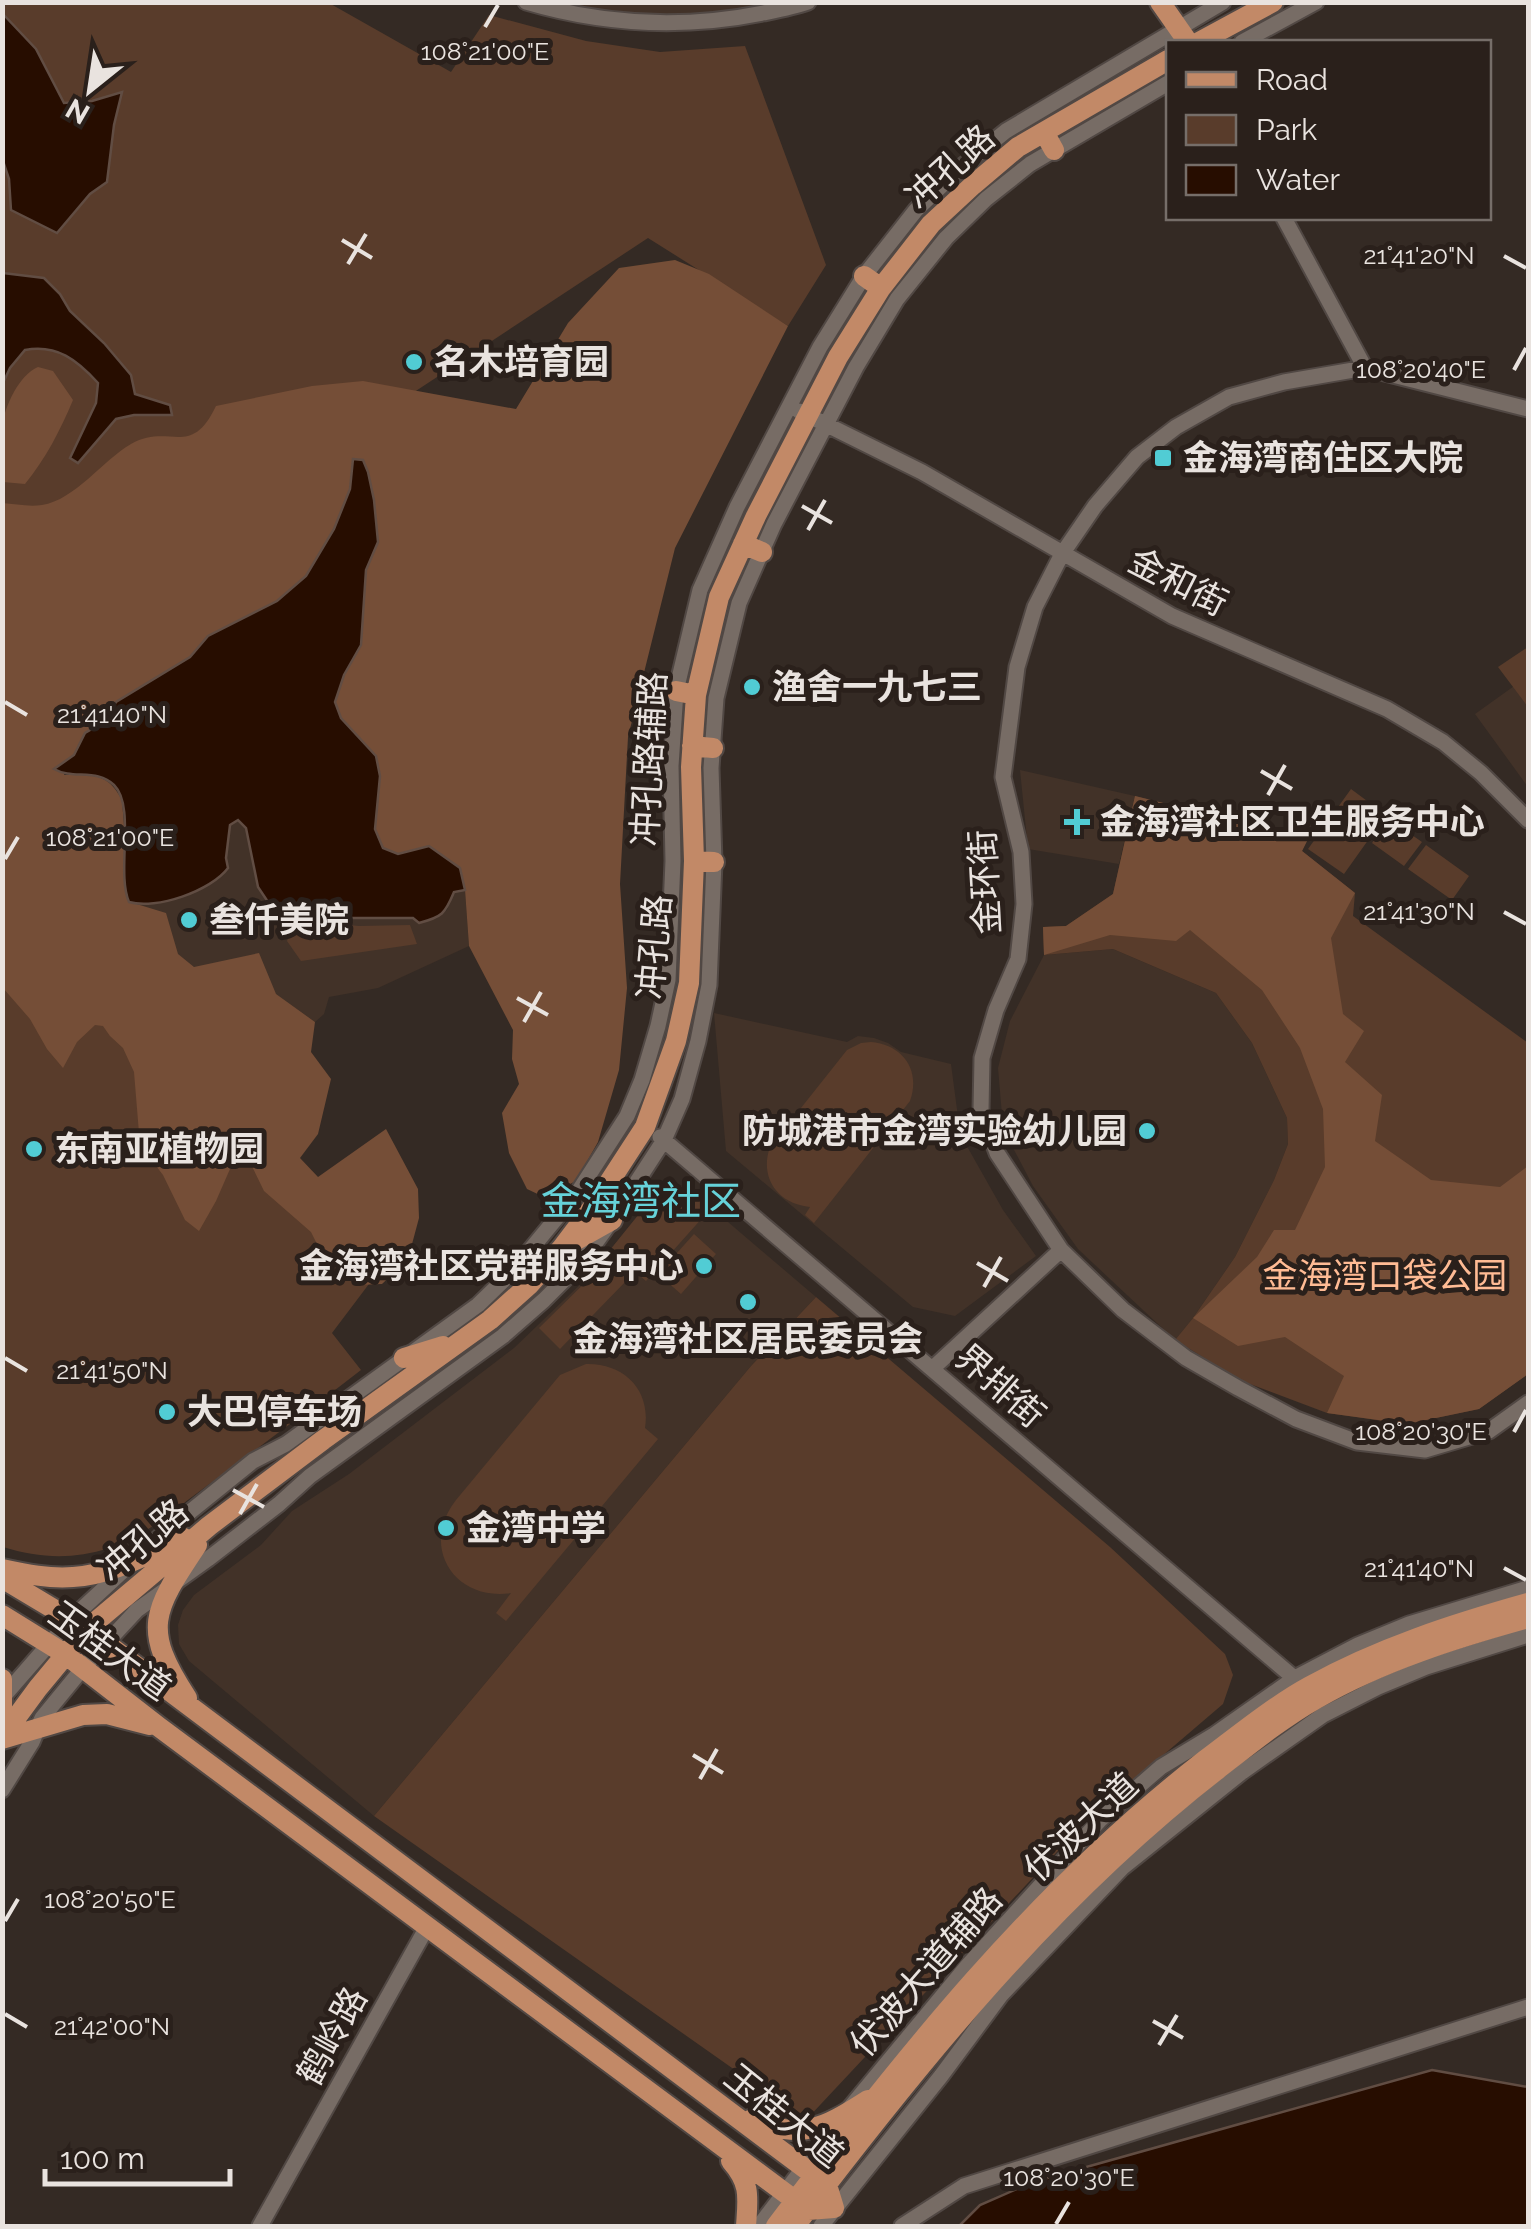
<svg xmlns="http://www.w3.org/2000/svg" width="1531" height="2229" viewBox="0 0 1531 2229" font-family="Raleway,'Noto Sans SC',sans-serif">
<style>
.built{fill:#423228}
.green{fill:#593c2b}
.forest{fill:#754e37}
.water{fill:#270d00;stroke:#614d43;stroke-width:2.5}
.lines{fill:none;stroke-linecap:round;stroke-linejoin:round}
.minor-casing{stroke:#514844;stroke-width:19}
.major-casing{stroke:#514844;stroke-width:24}
.minor{stroke:#776c65;stroke-width:15}
.major{stroke:#c28967;stroke-width:20}
.ticks{fill:none;stroke:#e9e3df;stroke-width:4}
.poi-dot{fill:#51ccd4;stroke:#2a201b;stroke-width:4}
.labels{text-anchor:middle;stroke-width:10;stroke-linejoin:round;paint-order:stroke}
.street-label{font-size:35px;fill:#e9e3df;stroke:#2a201b}
.poi-label{font-size:35px;font-weight:bold;fill:#e9e3df;stroke:#2a201b;text-anchor:start}
.park-label{font-size:35px;fill:#ffbb94;stroke:#2a201b}
.quarter-label{font-size:40px;fill:#66d2d9;stroke:#2a201b}
.ticks-label{font-size:25px;text-anchor:middle;fill:#e9e3df;stroke:#2a201b;stroke-width:10;stroke-linejoin:round;paint-order:stroke}
</style>
<rect width="100%" height="100%" fill="#342a24"/>
<path class="built" d="M536,3H772L686,18L610,17Z
M1528,676V787L1475,714Z
M1020,770L1135,796L1119,864L1028,849Z
M238,820L246,827L276,914L304,923L326,918L350,917L414,918L419,923L437,918L447,910L454,892L465,890L469,946L378,988L329,997L324,1014L315,1022L275,994L194,967L54,940L228,868L226,858L230,825Z
M1113,949L1216,993L1252,1043L1287,1118L1288,1144L1274,1180L1235,1257L1193,1318L1175,1340L1078,1249L1033,1186L1012,1146L1002,1115L998,1068L1010,1021L1044,955Z
M714,1013L847,1042L858,1036L874,1038L888,1043L901,1052L951,1064L958,1117L964,1141L1003,1210L1036,1256L955,1316L913,1307L726,1151Z
M670,1184L687,1187L816,1297L751,1366L374,1816L189,1661L179,1644L178,1625L183,1610L194,1595L261,1545L292,1511L349,1474L514,1348L589,1276L656,1193Z"/>
<path class="green" d="M3,3H329L451,72L489,15L586,41L660,52L745,46L826,265L788,326L648,238L3,663Z
M1528,647V707L1498,667Z
M1351,789L1386,815L1344,874L1308,849Z
M1135,796L1308,839L1302,851L1355,893L1353,916L1528,1043V1374L1479,1409L1407,1424L1327,1413L1242,1381L1175,1340L1193,1318L1235,1257L1274,1180L1288,1144L1287,1118L1252,1043L1216,993L1113,949L1044,955L1043,927L1066,926L1113,894Z
M1389,819L1422,842L1404,866L1372,843Z
M1426,845L1469,876L1452,900L1408,869Z
M327,923L359,926L410,925L417,944L301,961L287,941L291,931Z
M2,935L118,1029L375,1276L332,1333L361,1370C308,1411 254,1451 200,1491C172,1511 143,1538 109,1548C72,1560 39,1558 3,1547Z
M871,1042C903,1045 921,1070 910,1101L814,1223L805,1215L810,1207C778,1204 759,1178 770,1147L847,1050L861,1043Z
M670,1184L687,1187L712,1207L646,1281L610,1250L656,1193Z
M694,1234L716,1254L681,1294L658,1274Z
M607,1261L628,1279L560,1349L539,1328Z
M816,1297L1110,1547L1225,1654L1233,1675L1223,1704L1085,1822L806,2120L374,1816L751,1366Z
M586,1364C624,1363 651,1390 645,1428L658,1439L506,1621L496,1613L511,1593C455,1602 419,1547 456,1500L560,1375Z"/>
<path class="forest" d="M675,260L709,274L788,326L675,548L628,737L620,884L627,988L619,1070L598,1142L576,1181L544,1197L527,1189L509,1153L502,1113L519,1084L512,1059L513,1030L469,946L465,890L460,868L429,846L398,854L383,848L375,829L380,776L376,756L341,718L335,702L344,675L361,645L366,570L378,542L374,500L368,472L354,459L350,489L334,529L306,576L277,601L208,636L190,657L117,702L102,723L85,733L64,775C92,775 108,772 122,800L130,902L166,913L178,954L194,967L259,953L276,994L315,1022L311,1052L331,1079L318,1134L300,1158L318,1177L386,1129L418,1189L419,1218L408,1259L382,1284L357,1285L324,1258L311,1232L264,1191L248,1158L230,1169L216,1201L199,1231L185,1220L163,1175L140,1145L134,1072L123,1048L110,1036L103,1026L95,1025L77,1042L63,1068L47,1049L30,1019L3,988L2,503C15,504 29,507 42,505C75,500 103,460 131,444C170,422 190,460 216,406L312,386L363,381L516,409L568,323L619,268Z
M38,367L53,371L73,400C60,431 46,458 25,484L3,482C2,464 0,444 2,426C5,406 19,375 38,367Z
M1135,796L1308,839L1302,851L1355,893L1331,938L1343,1014L1364,1031L1345,1062L1382,1095L1375,1141L1431,1180L1500,1187L1528,1166V1374L1479,1409L1407,1424L1327,1413L1344,1376L1285,1337L1238,1346L1193,1318L1257,1257L1274,1230H1295L1325,1167L1323,1109L1300,1048L1262,990L1190,930L1176,941L1110,935L1044,955L1043,927L1066,926L1113,894Z"/>
<path class="water" d="M3,14L36,49L64,103L92,101L122,92L114,125L107,182L90,194L57,233L11,210L9,179L2,158Z
M3,273L44,278L60,294L70,311L104,343L131,375L135,394L170,405L172,415H134L116,419L78,463L70,458L96,403L98,383C77,360 57,344 25,350L10,368L3,383Z
M353,459L363,460L368,472L374,500L378,542L366,570L361,645L344,675L335,702L341,718L376,756L380,776L375,829L383,848L398,854L429,846L460,868L465,890L454,892C445,914 442,917 419,923L413,918H326L304,923L276,914L258,887L246,828L238,820L230,825L226,858L228,868C211,891 156,910 129,902C116,873 136,807 114,785C97,768 73,780 54,769L74,755L85,733L102,723L116,702L190,657L208,636L277,601L306,576L334,529L350,489Z
M1432,2070L1528,2087V2226H959L980,2205L1033,2182Z"/>
<g class="lines">
<g class="minor-casing">
<path id="minor" d="M526,2C604,25 683,29 763,13C778,10 794,7 808,2
M1242,42L1316,2
M1284,218L1365,368
M1528,409L1365,368L1284,382L1229,397L1176,427L1137,457L1095,506L1062,554L1035,607L1017,667L1003,777L1021,852L1024,904L1018,959L996,1010L982,1058L981,1110L997,1153L1061,1250L1123,1310L1186,1358L1238,1388L1296,1419L1357,1442L1425,1450L1489,1431L1528,1403
M799,411L922,472L1172,616L1387,709L1443,742L1481,773L1528,820
M660,1137L1300,1683
M933,1368L1061,1250
M2,1698L71,1619L165,1532L253,1461L286,1444L478,1305L512,1272L578,1192L627,1116L642,1080L658,1026L668,980L673,861L671,766L676,691L700,590L737,507L820,347L864,276L916,210L959,169L1006,131L1223,2
M2,1790L32,1742L42,1718L83,1668L137,1610L208,1559L279,1504L310,1476L503,1336L544,1300L581,1263L612,1220L664,1140L682,1099L698,1041L709,985L714,862L711,768L716,698L739,603L774,524L856,367L897,299L946,238L986,199L1030,164L1168,83
M260,2226L427,1927
M759,2226L843,2116L968,1965L1101,1819L1161,1767L1214,1735L1295,1678L1358,1645L1409,1624L1528,1588
M821,2226L941,2076L1001,1995L1122,1868L1242,1772L1323,1715L1378,1687L1426,1667L1528,1635
M902,2226L964,2186L1528,2007"/>
</g>
<g class="major-casing">
<path id="major" d="M1160,2L1188,42
M1199,42L1273,2
M1044,132L1054,150
M864,276L881,288
M743,544L762,552
M676,691L696,695
M692,746L713,748
M694,861L714,862
M571,1243L612,1220
M404,1358L443,1346
M2,1569C25,1574 50,1579 73,1577C112,1575 149,1553 184,1538
M2,1578L87,1629L827,2185L834,2208L808,2210L159,1727L65,1654L2,1615
M2,1679V1713
M187,1698C141,1628 153,1611 197,1545
M2,1737L38,1688L87,1629L209,1526L323,1440L490,1320L529,1285L561,1249L595,1204L645,1127L676,1041L689,983L694,861L691,767L696,695L719,597L756,516L838,357L881,288L931,224L973,185L1018,147L1168,60
M2,1739L83,1715L107,1714L150,1725
M750,2120C804,2139 821,2130 868,2100
M731,2161C751,2184 748,2197 746,2226
M776,2226C903,2058 1037,1890 1205,1760C1237,1736 1275,1705 1310,1686C1379,1648 1453,1624 1528,1603
M795,2226C920,2061 1052,1898 1217,1770C1248,1746 1281,1719 1316,1699C1382,1661 1456,1638 1528,1618"/>
</g>
<use href="#minor" class="minor"/>
<use href="#major" class="major"/>
</g>
<path class="ticks" d="M485,27L498,5M342,240L372,258M1504,256L1526,268M348,264L366,234M1514,370L1526,348M802,506L832,523M808,530L825,500M5,702L27,715M1261,771L1292,789M1268,795L1285,765M5,859L18,837M1504,912L1526,924M517,998L548,1015M524,1022L541,992M977,1263L1008,1281M984,1287L1001,1257M5,1358L27,1371M1514,1432L1526,1410M233,1490L264,1507M240,1514L257,1484M1504,1568L1526,1580M693,1755L723,1773M700,1779L717,1749M5,1921L18,1899M5,2014L27,2027M1153,2021L1183,2038M1159,2045L1177,2015M1056,2224L1069,2202"/>
<g class="poi-dot">
<circle cx="414" cy="362" r="10"/>
<rect x="1153" y="448" width="20" height="20" rx="5"/>
<circle cx="752" cy="687" r="10"/>
<path d="M1072 807h10v10h10v10h-10v10h-10v-10h-10v-10h10z"/>
<circle cx="189" cy="920" r="10"/>
<circle cx="1147" cy="1131" r="10"/>
<circle cx="34" cy="1149" r="10"/>
<circle cx="704" cy="1266" r="10"/>
<circle cx="748" cy="1302" r="10"/>
<circle cx="167" cy="1412" r="10"/>
<circle cx="446" cy="1528" r="10"/>
</g>
<g class="labels">
<g class="street-label">
<text transform="translate(950 167) rotate(-42)" y="12">冲孔路</text>
<text transform="translate(1178 582) rotate(27)" y="12">金和街</text>
<text transform="translate(649 759) rotate(-87)" y="12">冲孔路辅路</text>
<text transform="translate(985 882) rotate(-93)" y="12">金环街</text>
<text transform="translate(654 947) rotate(-85)" y="12">冲孔路</text>
<text transform="translate(1000 1386) rotate(41)" y="12">界排街</text>
<text transform="translate(143 1540) rotate(-40)" y="12">冲孔路</text>
<text transform="translate(110 1651) rotate(36)" y="12">玉桂大道</text>
<text transform="translate(1081 1827) rotate(-43)" y="12">伏波大道</text>
<text transform="translate(926 1972) rotate(-49)" y="12">伏波大道辅路</text>
<text transform="translate(332 2036) rotate(-61)" y="12">鹤岭路</text>
<text transform="translate(784 2116) rotate(39)" y="12">玉桂大道</text>
</g>
<g class="poi-label">
<text x="434" y="374">名木培育园</text>
<text x="1183" y="470">金海湾商住区大院</text>
<text x="772" y="699">渔舍一九七三</text>
<text x="1100" y="834">金海湾社区卫生服务中心</text>
<text x="209" y="932">叁仟美院</text>
<text x="1127" y="1143" text-anchor="end">防城港市金湾实验幼儿园</text>
<text x="54" y="1161">东南亚植物园</text>
<text x="684" y="1278" text-anchor="end">金海湾社区党群服务中心</text>
<text x="748" y="1351" text-anchor="middle">金海湾社区居民委员会</text>
<text x="187" y="1424">大巴停车场</text>
<text x="466" y="1540">金湾中学</text>
</g>
<g class="park-label">
<text x="1385" y="1288">金海湾口袋公园</text>
</g>
<g class="quarter-label">
<text x="641" y="1215">金海湾社区</text>
</g>
</g>
<g class="ticks-label">
<text x="485" y="60">108°21'00"E</text>
<text x="1419" y="264">21°41'20"N</text>
<text x="1421" y="378">108°20'40"E</text>
<text x="112" y="723">21°41'40"N</text>
<text x="110" y="846">108°21'00"E</text>
<text x="1419" y="920">21°41'30"N</text>
<text x="112" y="1379">21°41'50"N</text>
<text x="1421" y="1440">108°20'30"E</text>
<text x="1419" y="1577">21°41'40"N</text>
<text x="110" y="1908">108°20'50"E</text>
<text x="112" y="2035">21°42'00"N</text>
<text x="1069" y="2186">108°20'30"E</text>
</g>
<rect width="1531" height="2229" fill="none" stroke="#e9e3df" stroke-width="10"/>
<rect x="1166" y="40" width="325" height="180" fill="#2a201b" stroke="#766e69" stroke-width="2.5"/>
<rect x="1186" y="72" width="50" height="15" fill="#c28967" stroke="#766e69" stroke-width="2.5"/>
<text x="1256" y="90" font-size="30" fill="#e9e3df">Road</text>
<rect x="1186" y="115" width="50" height="30" fill="#593c2b" stroke="#766e69" stroke-width="2.5"/>
<text x="1256" y="140" font-size="30" fill="#e9e3df">Park</text>
<rect x="1186" y="165" width="50" height="30" fill="#270d00" stroke="#766e69" stroke-width="2.5"/>
<text x="1256" y="190" font-size="30" fill="#e9e3df">Water</text>
<g transform="translate(90 90) rotate(210)" stroke="#2a201b" stroke-width="8" paint-order="stroke">
<path d="M0-8L18 38L0 25L-18 38Z" fill="#e9e3df"/>
<text y="-15" font-size="28" font-weight="bold" text-anchor="middle" fill="#e9e3df">N</text>
</g>
<path d="M45 2169v15h185v-15" fill="none" stroke="#e9e3df" stroke-width="5"/>
<text x="60" y="2169" font-size="30" fill="#e9e3df" stroke="#2a201b" stroke-width="8" paint-order="stroke">100 m</text>
</svg>
